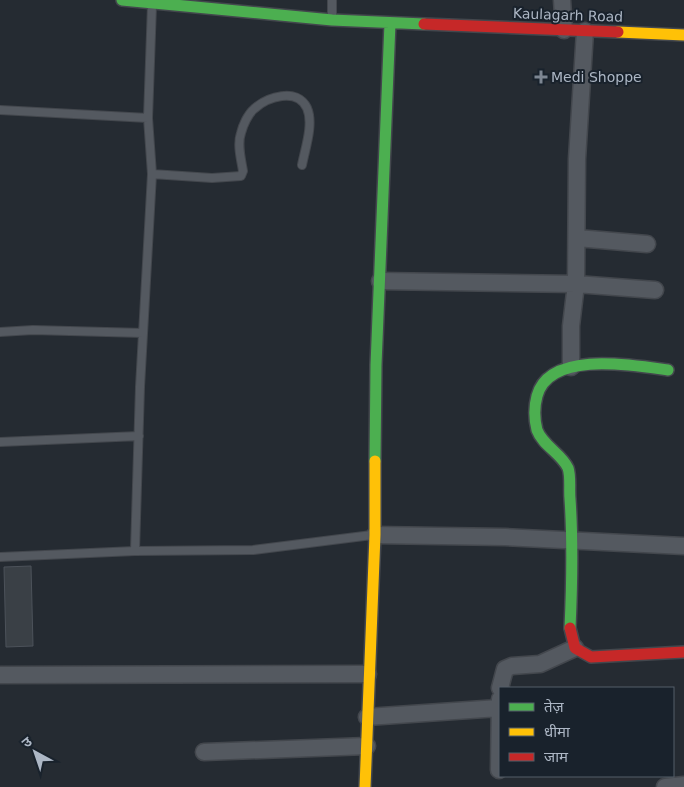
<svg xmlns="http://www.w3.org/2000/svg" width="684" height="787" viewBox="0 0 684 787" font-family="'DejaVu Sans','Noto Sans Devanagari',sans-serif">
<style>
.building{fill:#3a4046;stroke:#4c525a}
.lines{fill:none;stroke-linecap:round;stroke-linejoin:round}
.lane-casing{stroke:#43474d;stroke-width:10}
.street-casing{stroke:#43474d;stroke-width:19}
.fast-casing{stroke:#43474d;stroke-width:14}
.slow-casing{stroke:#43474d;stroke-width:14}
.jam-casing{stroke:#43474d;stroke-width:14}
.lane{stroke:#545960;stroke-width:8}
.street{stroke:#545960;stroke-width:16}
.fast{stroke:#4caf50;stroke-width:11}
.slow{stroke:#ffc107;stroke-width:11}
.jam{stroke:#c62828;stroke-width:11}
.poi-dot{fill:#7d8692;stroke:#19222c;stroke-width:2}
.labels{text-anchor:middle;stroke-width:4;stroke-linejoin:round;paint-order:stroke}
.street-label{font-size:14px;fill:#adb7c5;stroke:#19222c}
.poi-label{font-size:14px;fill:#adb7c5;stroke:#19222c;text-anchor:start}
</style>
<rect width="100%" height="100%" fill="#252b32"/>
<path class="building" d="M31,566L33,646L6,647L4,567Z"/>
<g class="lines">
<g class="lane-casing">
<path id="lane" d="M332,0V18
M152,5L148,118L152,174L212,178L241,176L243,171C241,159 237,144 241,133C243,125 248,114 254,109C267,97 297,87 307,108C314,124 305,149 302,165
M0,110L148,118
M152,174L140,387L135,551L253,550L372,535
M0,332L33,330L143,333
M0,442L139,436
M0,557L135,551"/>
</g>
<g class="street-casing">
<path id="street" d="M562,0L564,30
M577,238L647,244
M380,281L576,284L655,290
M571,367V326L576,284L577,159L585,31
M375,535L505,537L684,546
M0,675L368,674
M500,688L505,669L512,666L540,664L575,648
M367,717L499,708
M204,752L367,746
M499,770L500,699
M665,787L684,785"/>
</g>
<g class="fast-casing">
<path id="fast" d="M122,0L332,20L424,24
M375,461L376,365L390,23
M570,628C572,585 573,542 570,499C569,490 571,476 568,468C561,453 543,446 537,430C534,418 534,407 537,396C549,350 633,365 668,370"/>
</g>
<g class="slow-casing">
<path id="slow" d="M618,32L684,35
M365,787L375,535V461"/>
</g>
<g class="jam-casing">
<path id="jam" d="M424,24L618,32
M570,628L575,648L591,657L684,652"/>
</g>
<use href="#lane" class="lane"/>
<use href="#street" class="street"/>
<use href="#fast" class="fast"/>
<use href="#slow" class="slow"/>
<use href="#jam" class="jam"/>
</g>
<path class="poi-dot" d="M538.5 69.5h5v5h5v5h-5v5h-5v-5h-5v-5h5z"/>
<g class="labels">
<g class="street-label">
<text transform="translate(568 15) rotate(2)" y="5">Kaulagarh Road</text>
</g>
<g class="poi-label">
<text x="551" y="82">Medi Shoppe</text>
</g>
</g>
<rect x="499" y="687" width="175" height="90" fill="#19222c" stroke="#545e69"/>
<rect x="509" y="703" width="25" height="8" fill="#4caf50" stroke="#545e69"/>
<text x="544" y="712" font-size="15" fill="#adb7c5">तेज़</text>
<rect x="509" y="728" width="25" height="8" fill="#ffc107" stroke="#545e69"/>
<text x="544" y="737" font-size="15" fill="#adb7c5">धीमा</text>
<rect x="509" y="753" width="25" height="8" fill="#c62828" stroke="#545e69"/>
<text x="544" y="762" font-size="15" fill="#adb7c5">जाम</text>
<g transform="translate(35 752) rotate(320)" stroke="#19222c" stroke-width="4" paint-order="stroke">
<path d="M0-4L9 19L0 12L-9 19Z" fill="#adb7c5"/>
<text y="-8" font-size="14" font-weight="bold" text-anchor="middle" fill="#adb7c5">उ</text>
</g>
</svg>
